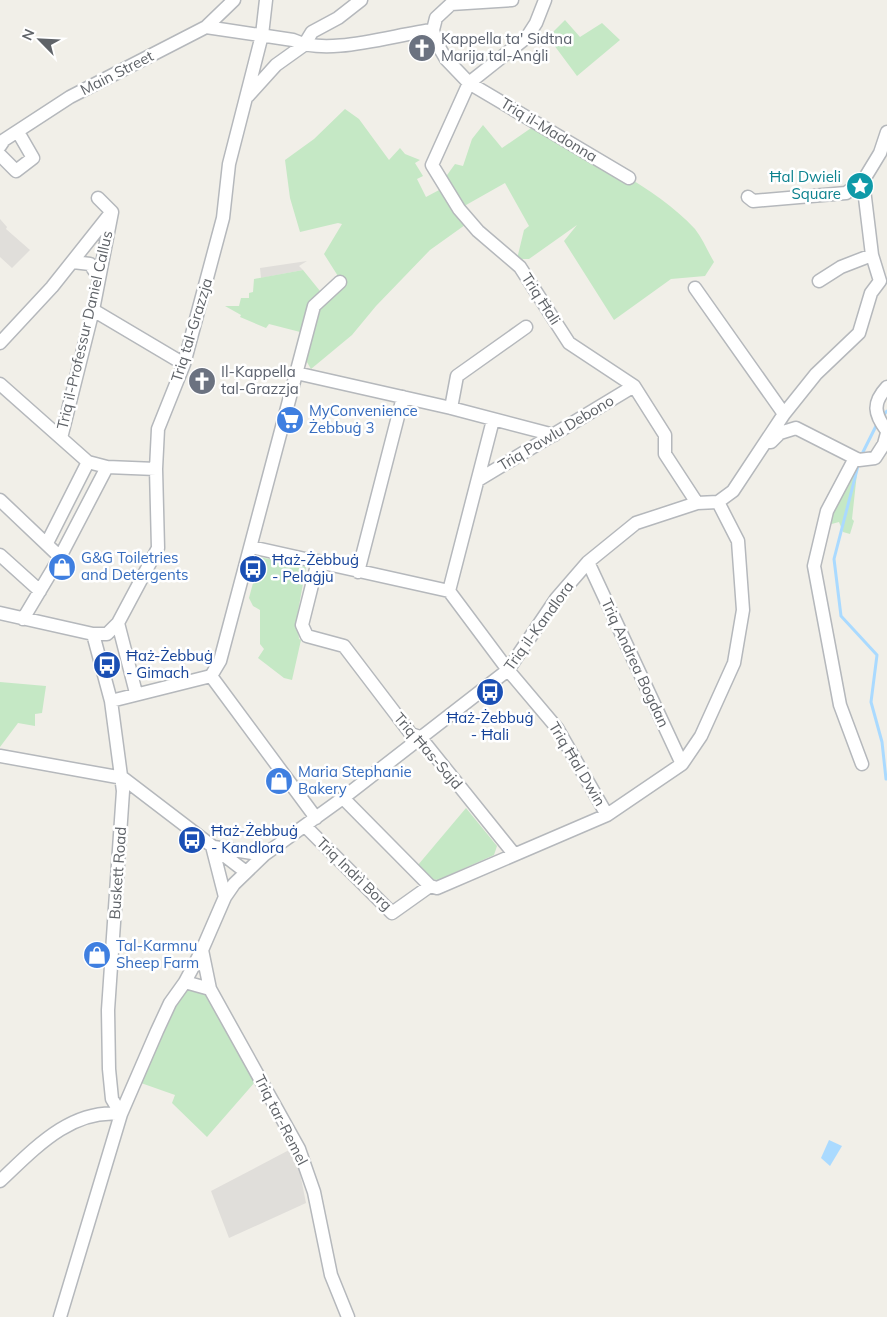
<svg xmlns="http://www.w3.org/2000/svg" width="887" height="1317" viewBox="0 0 887 1317" font-family="Mulish,sans-serif">
<style>
.industrial{fill:#e0deda}
.green{fill:#c5e8c5}
.water{fill:#aadaff}
.lines{fill:none;stroke-linecap:round;stroke-linejoin:round}
.stream{stroke:#aadaff;stroke-width:3}
.minor-casing{stroke:#b5b8bc;stroke-width:15}
.minor{stroke:#fff;stroke-width:12}
.labels{text-anchor:middle;stroke-width:5;stroke-linejoin:round;paint-order:stroke}
.worship-label{font-size:15px;fill:#5b616d;stroke:#fff;text-anchor:start}
.street-label{font-size:15px;fill:#5f6368;stroke:#fff}
.culture-label{font-size:15px;fill:#0d838f;stroke:#fff;text-anchor:end}
.shop-label{font-size:15px;fill:#366cbe;stroke:#fff;text-anchor:start}
.transit-label{font-size:15px;fill:#164399;stroke:#fff;text-anchor:start}
</style>
<rect width="100%" height="100%" fill="#f1efe8"/>
<path class="industrial" d="M0,219L7,227L6,229L30,250L12,268L0,257Z
M307,261L299,266L303,270L261,278L260,268Z
M291,1149L299,1168L306,1203L229,1238L211,1191Z"/>
<path class="green" d="M565,20L580,37L602,23L620,40L577,76L548,37Z
M345,109L359,119L389,160L400,148L405,154L420,160L415,163L423,176L417,179L426,197L441,189L465,225L430,250L376,306L352,335L311,369L304,357L318,304L343,284L324,254L342,224L338,223L300,232L290,198L285,160L314,139Z
M483,125L502,148L534,126C585,154 656,186 695,229C703,239 708,252 714,262L705,276L671,279L614,320L564,241L577,225L529,259H517L524,230L529,226L505,183L459,209L442,182L455,164L463,166L472,139Z
M303,270L320,291L312,305L304,333L269,324L266,328L240,317L241,315L225,306H239L241,298H249V293L253,292L254,279Z
M855,468L857,473L852,519L854,521L850,534L843,532L839,522L828,525L834,504Z
M260,557L306,567L297,617L299,639L301,640L292,680L284,678L258,658L264,649L260,644V610L253,606L249,598Z
M0,682L46,686L42,713L35,714V726L18,723L0,747Z
M466,808L497,846L494,855L438,880L430,879L418,865Z
M184,989L203,990L255,1082L207,1137L172,1103L175,1095L141,1083Z"/>
<path class="water" d="M829,1140L842,1146L830,1166L821,1158Z"/>
<g class="lines">
<path class="stream" d="M882,417L887,411
M861,456L877,424
M859,462L834,559L841,616L877,655L871,702L882,742L886,779"/>
<g class="minor-casing">
<path id="minor" d="M512,0L451,4L436,18L433,30L436,42L446,59L469,83L629,178
M545,0L536,23L527,37L469,83L432,165L459,209L478,231L520,267L569,343L634,386L665,435V454L697,503
M206,27L293,40C328,57 395,34 433,30
M248,96L276,65L304,45L312,32L338,18L361,0
M0,146L4,140L70,97L206,27L234,0
M0,155L16,171L33,158L18,132
M748,197L753,201L846,193L863,181L880,153L887,132
M98,198L112,212
M73,262L90,264L99,278
M819,281L841,267L872,255
M695,288L784,414
M93,310L184,364
M0,343L52,287L110,214
M296,373L451,408L554,435
M0,384L88,462L107,467L156,469
M887,387C872,403 874,414 887,431
M451,408L457,376L526,327
M61,438L93,310L112,212
M771,442L780,433L796,428L859,460L875,458L884,444L887,433
M855,458L827,511L814,566L840,705L862,764
M478,480L634,386
M0,500L60,557
M47,543L88,462
M251,547L449,591L508,670L557,728L607,815
M0,555L40,591
M318,561L302,625L307,636L344,646L411,734L420,737L514,854
M588,562L682,764
M358,572L403,397
M449,591L493,420
M0,613L93,634H107L118,623L158,548L156,469L158,429L184,364L223,218L229,164L262,35L266,0
M23,619L60,557L107,467
M118,623L136,693
M93,634L111,701L123,791L108,1010L109,1069L112,1099L121,1114
M211,676L220,661L314,306L340,282
M211,676L316,818
M111,701L211,676
M0,756L123,778L246,872
M343,798L430,886L437,888L607,815L682,764L701,736L734,663L743,610L738,541L718,502
M305,826L392,913L430,886
M212,846L225,897
M214,847L264,855
M202,950L210,989L299,1149L314,1192L331,1275L348,1317
M185,982L210,989
M0,1181C34,1149 71,1108 121,1114
M60,1317L121,1114L157,1031L170,1003L185,982L202,950L225,897L234,884L264,855L343,798L508,670L556,599L588,562L636,523L697,503L718,502L733,491L784,414L816,374L859,333L871,293L880,281L872,255L863,181"/>
</g>
<use href="#minor" class="minor"/>
</g>
<defs>
<g id="church-disc" transform="scale(1.4375)"><circle r="9.5" fill="#6b7280" stroke="#fff"/><path d="M-1.2-6h2.4v3.5h3.3v2.4h-3.3V6h-2.4V-.1h-3.3v-2.4h3.3Z" fill="#fff"/></g>
<g id="sight-disc" transform="scale(1.4375)"><circle r="9.5" fill="#0f9aa8" stroke="#fff"/><path d="M0-6L1.8-2.2L6-1.7L2.9 1.2L3.7 5.4L0 3.3L-3.7 5.4L-2.9 1.2L-6-1.7L-1.8-2.2Z" fill="#fff"/></g>
<g id="supermarket-disc" transform="scale(1.4375)"><circle r="9.5" fill="#3f7fe0" stroke="#fff"/><path d="M-6-5.5h2.5l.6 2H6L4.5 2H-2.5L-4.4-4H-6ZM-1.5 3.2a1.3 1.3 0 1 0 .1 0ZM3 3.2a1.3 1.3 0 1 0 .1 0Z" fill="#fff"/></g>
<g id="shop-disc" transform="scale(1.4375)"><circle r="9.5" fill="#3f7fe0" stroke="#fff"/><path d="M-5-2.5h2.3a2.7 3.5 0 0 1 5.4 0H5L5.5 6h-11ZM-1.5-2.5h3a1.5 2.3 0 0 0-3 0Z" fill="#fff"/></g>
<g id="bus-disc" transform="scale(1.4375)"><circle r="9.5" fill="#1a4fb4" stroke="#fff"/><path d="M-5-6H5V4H4V6H2V4H-2V6H-4V4H-5ZM-3.5-4V0h7V-4ZM-3.5 1.2v1.5H-2V1.2ZM2 1.2v1.5H3.5V1.2Z" fill="#fff"/></g>
</defs>
<g fill-rule="evenodd">
<use href="#church-disc" x="422" y="48"/>
<use href="#sight-disc" x="860" y="186"/>
<use href="#church-disc" x="202" y="381"/>
<use href="#supermarket-disc" x="290" y="420"/>
<use href="#shop-disc" x="62" y="567"/>
<use href="#bus-disc" x="253" y="569"/>
<use href="#bus-disc" x="107" y="665"/>
<use href="#bus-disc" x="490" y="692"/>
<use href="#shop-disc" x="279" y="781"/>
<use href="#bus-disc" x="192" y="840"/>
<use href="#shop-disc" x="97" y="955"/>
</g>
<g class="labels">
<g class="worship-label">
<text x="441" y="44">Kappella ta' Sidtna<tspan x="441" dy="17">Marija tal-Anġli</tspan></text>
<text x="221" y="377">Il-Kappella<tspan x="221" dy="17">tal-Grazzja</tspan></text>
</g>
<g class="street-label">
<text transform="translate(117 73) rotate(-27)" y="5">Main Street</text>
<text transform="translate(549 130) rotate(31)" y="5">Triq il-Madonna</text>
<text transform="translate(541 299) rotate(57)" y="5">Triq Ħali</text>
<text transform="translate(85 330) rotate(-77)" y="5">Triq il-Professur Daniel Callus</text>
<text transform="translate(192 330) rotate(-73)" y="5">Triq tal-Grazzja</text>
<text transform="translate(556 433) rotate(-31)" y="5">Triq Pawlu Debono</text>
<text transform="translate(539 626) rotate(-54)" y="5">Triq il-Kandlora</text>
<text transform="translate(635 663) rotate(65)" y="5">Triq Andrea Bogdan</text>
<text transform="translate(428 751) rotate(49)" y="5">Triq Ħas-Sajd</text>
<text transform="translate(577 764) rotate(59)" y="5">Triq Ħal Dwin</text>
<text transform="translate(118 873) rotate(-86)" y="5">Buskett Road</text>
<text transform="translate(354 874) rotate(44)" y="5">Triq Indrì Borg</text>
<text transform="translate(281 1120) rotate(63)" y="5">Triq tar-Remel</text>
</g>
<g class="culture-label">
<text x="841" y="182">Ħal Dwieli<tspan x="841" dy="17">Square</tspan></text>
</g>
<g class="shop-label">
<text x="309" y="416">MyConvenience<tspan x="309" dy="17">Żebbuġ 3</tspan></text>
<text x="81" y="563">G&amp;G Toiletries<tspan x="81" dy="17">and Detergents</tspan></text>
<text x="298" y="777">Maria Stephanie<tspan x="298" dy="17">Bakery</tspan></text>
<text x="116" y="951">Tal-Karmnu<tspan x="116" dy="17">Sheep Farm</tspan></text>
</g>
<g class="transit-label">
<text x="272" y="565">Ħaż-Żebbuġ<tspan x="272" dy="17">- Pelaġju</tspan></text>
<text x="126" y="661">Ħaż-Żebbuġ<tspan x="126" dy="17">- Gimach</tspan></text>
<text x="490" y="723" text-anchor="middle">Ħaż-Żebbuġ<tspan x="490" dy="17">- Ħali</tspan></text>
<text x="211" y="836">Ħaż-Żebbuġ<tspan x="211" dy="17">- Kandlora</tspan></text>
</g>
</g>
<g transform="translate(40 40) rotate(294)" stroke="#ffffff" stroke-width="4" paint-order="stroke">
<path d="M0-4L9 19L0 12L-9 19Z" fill="#5f6368"/>
<text y="-8" font-size="14" font-weight="bold" text-anchor="middle" fill="#5f6368">N</text>
</g>
</svg>
